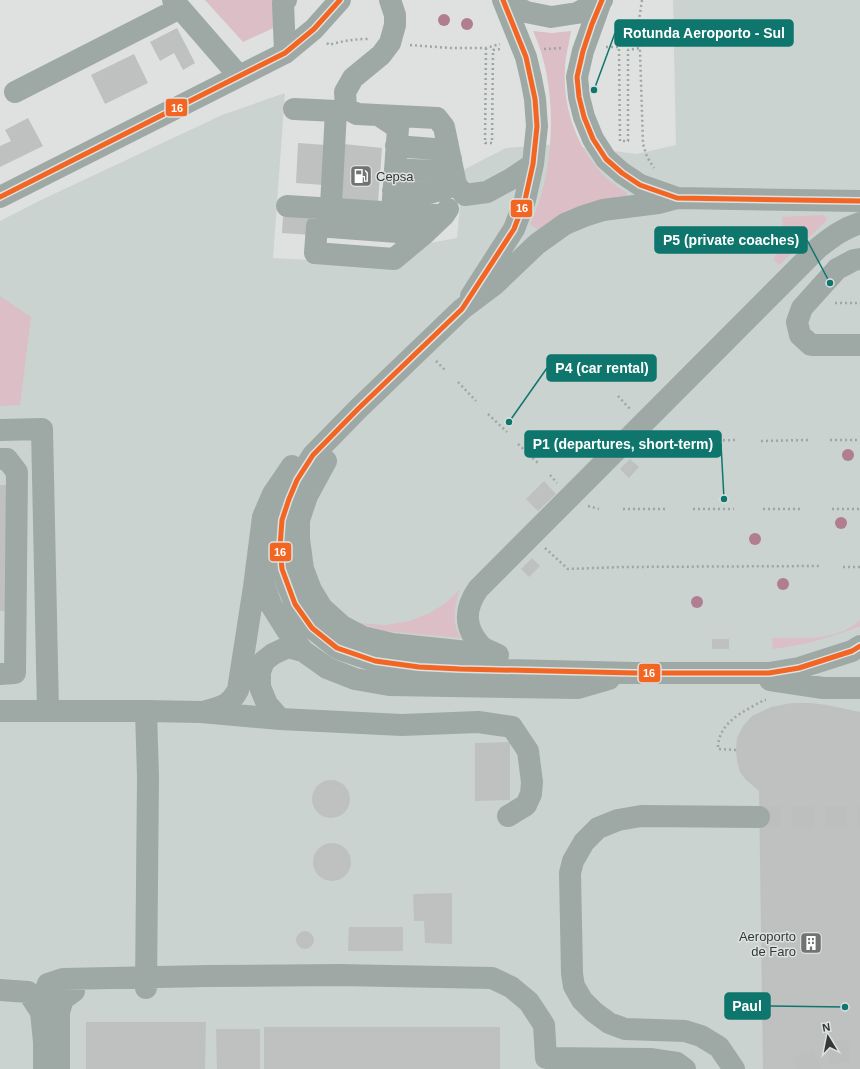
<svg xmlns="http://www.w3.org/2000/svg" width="860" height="1069" viewBox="0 0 860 1069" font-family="Arial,sans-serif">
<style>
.built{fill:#cad3d0}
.green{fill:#dbbec6}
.building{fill:#bfc1c1}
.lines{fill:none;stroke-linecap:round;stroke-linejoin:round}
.minor-tunnel{stroke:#bcbfbe;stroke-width:22;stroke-dasharray:22 11;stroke-linecap:butt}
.path{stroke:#9ea6a4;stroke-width:2.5;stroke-dasharray:2 3;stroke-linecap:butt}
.minor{stroke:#9ea9a6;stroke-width:22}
.bus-1-casing{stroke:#dde2e1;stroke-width:8}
.bus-1{stroke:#f26522;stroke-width:5}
.tree{fill:#b17d90}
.labels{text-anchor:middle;stroke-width:3;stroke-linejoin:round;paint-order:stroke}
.poi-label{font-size:13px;fill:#363838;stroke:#dde2e1;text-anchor:start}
.leader{fill:none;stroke:#0f766e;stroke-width:1.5}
.callout-dot{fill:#0f766e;stroke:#dde2e1;stroke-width:1.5}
.callout{fill:#0f766e;stroke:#0f766e;stroke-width:1.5}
.callout-label{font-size:14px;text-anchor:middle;font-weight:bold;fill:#fff}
.line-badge{stroke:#dde2e1;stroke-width:1.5}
.badge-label{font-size:11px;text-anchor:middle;font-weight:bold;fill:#fff}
</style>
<rect width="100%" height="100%" fill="#dee1e0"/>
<path class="built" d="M673,0H860V1069H0V221L39,201L222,115L285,93L273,258L397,265L419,245L457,238L463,170L506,148L558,144L637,154L676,145Z"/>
<path class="green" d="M205,0H286L284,23L243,42Z
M533,31L552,33L571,31C569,44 565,57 565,70C563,104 574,139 595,165C603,177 615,185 627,193V197L539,231L530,224C536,211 541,198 544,184C555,136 554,76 533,31Z
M823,215L827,218L825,222L779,265L773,259C783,246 784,233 782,217Z
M0,296L31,317L20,405L0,406Z
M460,589C454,605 451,623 461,638L385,631L359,623L385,625L409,621L430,613L447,602Z
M860,620V626C832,638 803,645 773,649L772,638C803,638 836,642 860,620Z"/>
<path class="building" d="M177,28L195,63L183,70L174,53L160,61L150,42Z
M134,54L148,83L105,104L91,75Z
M28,118L43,146L0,167V146L11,141L5,130Z
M298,143L326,145L323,185L296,183Z
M344,144L382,148L378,202L342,200Z
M283,216L313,218L312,235L282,233Z
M630,459L639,467L629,478L620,469Z
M544,481L556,494L538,511L526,499Z
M0,485H10L11,611H0Z
M532,558L540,566L529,577L521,569Z
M712,639H729V649H712Z
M792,703H811L827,705L860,712V1069H763L759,791L746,780L740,772L737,761L736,750L737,738L743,726L752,716L771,707Z
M510,742V800L475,801V743Z
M312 799a19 19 0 1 1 38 0a19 19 0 1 1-38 0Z
M313 862a19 19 0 1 1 38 0a19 19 0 1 1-38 0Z
M452,893V944L425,943L424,921H414L413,894Z
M349,927H403V951H348Z
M296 940a9 9 0 1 1 18 0a9 9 0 1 1-18 0Z
M86,1022H206L205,1069H86Z
M264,1027H500V1069H264Z
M216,1029H260V1069H217Z"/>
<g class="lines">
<path class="minor-tunnel" d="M759,817H860
M798,1069C816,1058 838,1050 860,1050"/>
<path class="path" d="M642,0L639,20L643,144L647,157L654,168
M327,43L329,45C342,41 354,39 368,39
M410,45L450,48H486L500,44
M606,47H619L620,141H628V50L640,48
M486,48L485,143H492L493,50L501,49
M544,49L563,48
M835,303H860
M436,361L445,370
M458,382L476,401
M618,396L630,409
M488,414L507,432
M660,435L668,440
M830,440H860
M693,441L738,440
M761,441L808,440
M518,444L538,463
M550,475L557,483
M588,506L599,509
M623,509H665
M693,509H734
M763,509H803
M832,509H860
M545,548L568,569L622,567L819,566
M843,567H860
M736,750L718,749C718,746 718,743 719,740C724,719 747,710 764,700H766"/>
<path class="minor" d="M173,0L239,76
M504,0L526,12L551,17L577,13L602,0
M601,1L583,51L577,77L579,97L584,117L593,139L606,159L622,173L640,185L677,198
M285,53L283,3L286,0
M15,92L180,8
M346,108L345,92L353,78L381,55L390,43L395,25V15L390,0
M294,109L336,111L346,108L357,114L437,118L444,127L456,185L465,195L487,192L511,179L533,164
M380,116L398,128L391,227
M396,146L434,149L451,159
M395,169L432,171L455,180
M393,191L430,193L456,185
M0,197L285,53L314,29L340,0
M860,201L677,198L658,203L603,210L584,216L565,224L537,244L494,285L462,309L359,408L313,455L297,480L289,499L282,520L280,547L282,569L288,586L295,604L312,628L337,648L375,661L419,667L460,669L634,673H769L799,668L852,651L860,646
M287,206L429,215H444L448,209
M330,224L336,111
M424,234L394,259L315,253L317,226L424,234L444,215
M860,259L854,260L837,269L802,308L797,322L800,335L811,345H860
M471,296L514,229L525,200L533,164L537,126L535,99L531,78L526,57L503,0
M0,430L42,429L48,711
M0,459H7L17,472L15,673L0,674
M326,461L307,496L299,520V539L303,569L311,590L322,608L342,626L363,637L392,644L496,655
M259,547L264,585L271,605L286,629L303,651L327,668L355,679L389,685L578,688L609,679
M498,655C493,652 485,650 481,646C464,628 464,609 478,589L818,248C832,237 842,229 860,223
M770,680L823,688H860
M0,711H146L148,777L146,988
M146,711L201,712L280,719L402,725L478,722L512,727L528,751L532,782L531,794L526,805L508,816
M206,711C223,706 229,706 238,690L254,587L263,517L273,494L292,466
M280,719L267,704L260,687V672L264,661L273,654L288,647L303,651
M0,990L28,992L41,1012
M44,1069V1042L41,1012L43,996L48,984L63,979L208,976L339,975L492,978L511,987L529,1002L544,1025L546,1058L650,1059L677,1063L685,1069
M59,1069V1012L63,999L74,991
M734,1069L719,1047L701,1036L685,1031L625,1029L609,1023L594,1012L582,1000L574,986L572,974L570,873L573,861L584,842L598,828L618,820L641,816L759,817"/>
<g class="bus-1-casing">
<path id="bus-1" d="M503,0L526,57L535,99L537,126L533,164L525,200L514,229L462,309L359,408L313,455L297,480L289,499L282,520L280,547L282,569L295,604L312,628L337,648L375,661L419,667L460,669L634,673H769L799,668L852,651L860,646
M602,0L592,24L583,51L577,77L579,97L584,117L593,139L606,159L622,173L640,185L677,198L860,201
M0,197L285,53L314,29L340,0"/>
</g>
<use href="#bus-1" class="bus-1"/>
</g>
<g class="tree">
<circle cx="444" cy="20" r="6"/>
<circle cx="467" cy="24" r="6"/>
<circle cx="848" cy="455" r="6"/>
<circle cx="841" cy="523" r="6"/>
<circle cx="755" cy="539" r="6"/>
<circle cx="783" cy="584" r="6"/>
<circle cx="697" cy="602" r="6"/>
</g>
<defs>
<g id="fuel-square" transform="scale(1.15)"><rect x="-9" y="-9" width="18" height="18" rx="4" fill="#717373" stroke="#dde2e1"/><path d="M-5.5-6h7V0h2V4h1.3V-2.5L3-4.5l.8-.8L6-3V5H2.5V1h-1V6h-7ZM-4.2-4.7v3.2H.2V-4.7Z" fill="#fff"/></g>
<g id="building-square" transform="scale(1.15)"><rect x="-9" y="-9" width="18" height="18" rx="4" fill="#717373" stroke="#dde2e1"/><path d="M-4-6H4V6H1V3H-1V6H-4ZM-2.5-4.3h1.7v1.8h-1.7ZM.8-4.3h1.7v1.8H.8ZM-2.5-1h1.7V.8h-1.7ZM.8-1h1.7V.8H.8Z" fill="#fff"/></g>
</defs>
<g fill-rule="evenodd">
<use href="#fuel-square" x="361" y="176"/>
<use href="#building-square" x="811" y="943"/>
</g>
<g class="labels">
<g class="poi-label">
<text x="376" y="181">Cepsa</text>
<text x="796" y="941" text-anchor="end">Aeroporto<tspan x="796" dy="15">de Faro</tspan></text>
</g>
</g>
<path class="leader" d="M594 90L615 33M830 283L807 240M509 422L547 368M724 499L721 444M845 1007L770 1006"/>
<g class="callout-dot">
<circle cx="594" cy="90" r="4"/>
<circle cx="830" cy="283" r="4"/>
<circle cx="509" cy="422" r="4"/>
<circle cx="724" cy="499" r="4"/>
<circle cx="845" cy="1007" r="4"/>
</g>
<g class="callout">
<rect x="615" y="20" width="178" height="26" rx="4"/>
<rect x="655" y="227" width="152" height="26" rx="4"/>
<rect x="547" y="355" width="109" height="26" rx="4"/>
<rect x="525" y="431" width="196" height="26" rx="4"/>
<rect x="725" y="993" width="45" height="26" rx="4"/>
</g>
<g class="callout-label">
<text x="704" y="38">Rotunda Aeroporto - Sul</text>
<text x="731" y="245">P5 (private coaches)</text>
<text x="602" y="373">P4 (car rental)</text>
<text x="623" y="449">P1 (departures, short-term)</text>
<text x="747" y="1011">Paul</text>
</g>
<g class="line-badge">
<rect x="165" y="98" width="23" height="19" rx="4" fill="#f26522"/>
<rect x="510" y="199" width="23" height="19" rx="4" fill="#f26522"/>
<rect x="269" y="542" width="23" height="20" rx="4" fill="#f26522"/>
<rect x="638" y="663" width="23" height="20" rx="4" fill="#f26522"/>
</g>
<g class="badge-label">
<text x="177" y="112">16</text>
<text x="522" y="212">16</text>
<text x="280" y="556">16</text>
<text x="649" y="677">16</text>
</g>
<g transform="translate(828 1037) rotate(350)" stroke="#dde2e1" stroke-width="3" paint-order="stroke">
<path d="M0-3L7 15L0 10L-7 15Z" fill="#363838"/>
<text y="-6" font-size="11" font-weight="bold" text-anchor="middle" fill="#363838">N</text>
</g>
</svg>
